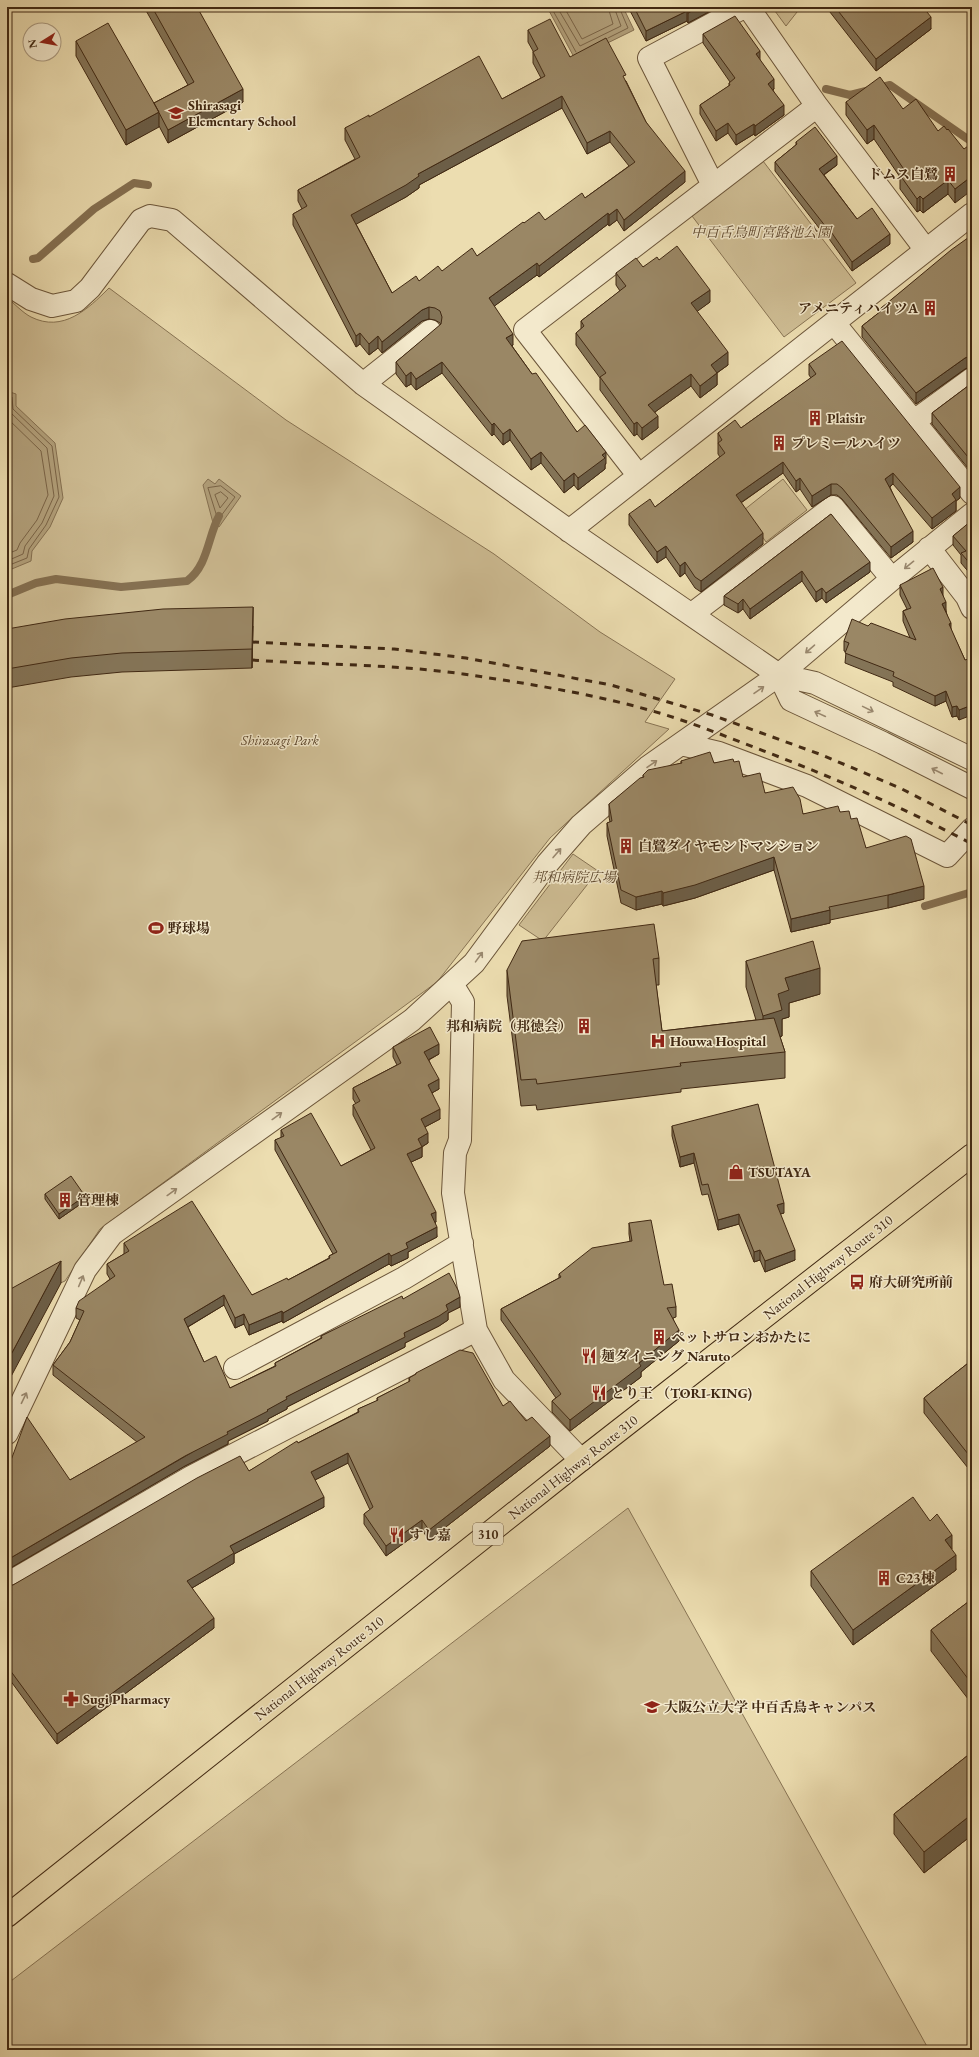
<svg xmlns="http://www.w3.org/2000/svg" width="979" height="2057" viewBox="0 0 979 2057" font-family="'EB Garamond','Noto Serif JP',serif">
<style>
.green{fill:#cfbe95;stroke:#887454}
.water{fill:#b2a07b;stroke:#857051}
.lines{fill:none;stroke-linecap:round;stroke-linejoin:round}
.shore{stroke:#7a6447;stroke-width:1}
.stream{stroke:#857051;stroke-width:8}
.minor-casing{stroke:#6c563a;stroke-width:24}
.highway-casing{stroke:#412913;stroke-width:24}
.minor{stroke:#f3e9cc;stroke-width:22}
.highway{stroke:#ecddb0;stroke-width:22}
.rail{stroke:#412913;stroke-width:3;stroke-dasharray:7 7;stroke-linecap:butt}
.wall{fill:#847457;stroke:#412913;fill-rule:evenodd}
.shaded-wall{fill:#6c5e47;stroke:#412913}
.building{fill:#9a8765;stroke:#412913;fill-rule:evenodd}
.oneway{stroke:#9a8970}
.labels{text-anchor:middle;stroke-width:3;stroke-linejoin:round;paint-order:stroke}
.shield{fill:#f3e9cc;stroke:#76634a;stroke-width:1}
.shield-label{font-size:13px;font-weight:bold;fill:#412913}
.poi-label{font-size:14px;font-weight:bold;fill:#412913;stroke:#f3e9cc;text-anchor:start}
.park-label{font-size:14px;font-style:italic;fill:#5d472d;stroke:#f3e9cc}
.street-label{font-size:14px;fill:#412913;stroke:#f3e9cc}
</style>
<rect width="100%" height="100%" fill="#ecddb0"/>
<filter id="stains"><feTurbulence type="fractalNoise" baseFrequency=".005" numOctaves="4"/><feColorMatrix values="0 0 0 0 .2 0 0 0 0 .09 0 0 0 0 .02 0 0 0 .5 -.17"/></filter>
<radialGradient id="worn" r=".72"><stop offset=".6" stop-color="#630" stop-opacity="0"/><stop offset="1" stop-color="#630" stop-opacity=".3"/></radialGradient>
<path class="green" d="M772,7H801L786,26Z
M763,161L856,283L784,337L692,216Z
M109,288L286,420L494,554L600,632L675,679L645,722L669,729L550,838L437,982L100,1229L65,1281L7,1306V298C15,304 23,313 31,317C63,333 88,309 109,288Z
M783,479L807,510L766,542L744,510Z
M573,854L598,871L543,941L519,925Z
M628,1508L929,2050H7V1984Z"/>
<path class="water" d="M547,7H623L634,30L575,59Z
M7,391L16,394V406L55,443L63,498L50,527L32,551L31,561L7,571Z
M208,479L215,484L219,479L241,496L219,527L213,523L203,485Z"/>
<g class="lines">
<path class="shore" d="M551,7L576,52
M557,7L580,46L621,26L614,7
M564,7L582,39L613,24L608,7
M608,38L628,28L619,7
M7,395L12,397L13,409L52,446L59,497L46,525L29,549L27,558L7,566
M7,407L10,412L47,448L54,496L42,523L25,546L23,554L7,561
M7,418L41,451L48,495L37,520L20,543L17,550L7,554
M221,486L235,497L218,520L208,488Z
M221,492L228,498L220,508L215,495Z"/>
<path class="stream" d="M826,89L850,95L890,85L972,142
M33,259L38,258L94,209L134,183L148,185
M7,595L36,583L56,579L121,587L187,581C208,566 208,536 219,516
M925,906L972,892"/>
<g class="minor-casing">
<path id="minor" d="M748,7L817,106
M713,185L649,58L744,7
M7,284L31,299L52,306L76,301L90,288L141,220L150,216L172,220L363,384L578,537L779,675L815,683L972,759
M834,323L972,493
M363,384L430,331
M913,422L972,379
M639,476L525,330L817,106L926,250
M569,531L972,214
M929,548L967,597L972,608
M692,614L833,507L892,579
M779,675L791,700L883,743L972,788
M681,744L719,753L807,786L947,856L972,829
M452,984L463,1002L460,1140L455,1153L453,1193L476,1330
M235,1368L404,1278L462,1243
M7,1433L85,1270L112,1234L412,1020L474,963L547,864L581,825L648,767L779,675L892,579L972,514
M7,1584L191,1477L476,1330L504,1380L581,1460"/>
</g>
<g class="highway-casing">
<path id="highway" d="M7,1916L581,1460L972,1155"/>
</g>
<use href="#minor" class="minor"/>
<use href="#highway" class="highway"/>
<path class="rail" d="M252,642L394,649L466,658L611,685L712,715L822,755L900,788L972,825
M252,660C322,665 393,664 463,674C531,684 601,695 666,715C701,726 735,740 769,753C839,780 906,809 972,844"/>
</g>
<path class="wall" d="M144,7H197L243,102L168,143L159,126L126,145L76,56V41L154,103L188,85Z
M628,7H718L688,23L687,21L646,41Z
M826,7H923L931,29L876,71Z
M528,30L570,57L626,81L646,122L685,182L624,231L617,220L609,226L608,224L539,277L537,275L494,306L513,345L512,346L532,374L577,432L606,463L605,465V469L578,490L574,485L564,493L541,463L531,470L510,440L503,445L494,434L492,436L442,373L416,390L411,384L406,387L396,374V362L441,325L440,323L435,320L429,319L422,321L382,353L378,348L369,355L360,344L356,347L293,225V214L302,209L298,201V190L355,159L345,140V128L369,117L502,99L541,78L533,63V51L528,42ZM562,108L587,154L610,142L629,166L585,198L545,220L524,223L477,256L392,293L356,224L406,197L419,188V185Z
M703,34L760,60L774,89L773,90L784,115L755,136L754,134L736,145L728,133L716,141L700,114V105L729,86V83L730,82L703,43Z
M846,102L903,109L938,131L964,149L955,203L948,194L923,213L920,210L917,212L900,189V177L874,139L867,144L846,115Z
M796,142L837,165L824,175L857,219L890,244L852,271L827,236L826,237L775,171V162L796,145Z
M972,235V367H970L965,369L916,404L862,337V326L880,312V309Z
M659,260L710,302L697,311L728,365L717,373V385L700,398L691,386L655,412L658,428L642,440L637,434L634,436L600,390V378L576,345V333L581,329V321L620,291L616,285V273L643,267Z
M809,364L960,498L956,501V511L932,529L893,484L890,487L913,542L891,558L842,499L837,495H831L812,507L800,489L796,492L783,473L741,503L763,544L701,592L695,588L685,573L680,577L666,557L657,563L629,525V514L655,507L720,457L718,454V433L741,428L811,378L809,375Z
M972,383V473L932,424V413Z
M831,514L870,572L826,603L822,598L816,602L802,581L750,619L743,609L738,613L724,605V596Z
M972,521V576L961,563V555L953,545V536Z
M900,585L943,597L946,611L951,630L965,660L959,720L957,716L952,717L946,701L935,706L893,686V682L845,663L846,652L844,651V641L868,626L910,638L903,621V611L907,609L900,595Z
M253,626L252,668L122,672L71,677L7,688V629Z
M681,761L714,763L734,762L743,777L765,793L803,814L840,812L851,819L866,848L924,899L888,908L830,920V923L791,932L774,870L695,898L663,906L662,904L636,910L621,903L607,836V823L610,822L609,817V804L643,777V775L681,763Z
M659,958V985H656L662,1031L756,1020L746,987V961L820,994L789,1003V1017L782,1019V1036L780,1037L785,1052V1078L681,1089V1092L537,1110L536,1105L521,1106L507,996V970Z
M393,1047L439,1054L429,1060L439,1089L432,1093L440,1119L425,1127L428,1143L422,1147V1157L411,1162L436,1222H435L437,1237L408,1252V1258L391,1266L389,1264L283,1323L282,1321L249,1335L244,1324L235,1328L224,1305L188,1327L204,1362L230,1388L275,1366V1363L321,1338V1336L403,1299L460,1307L448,1313V1320L439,1326L405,1343V1347L287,1407V1409L268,1419V1421L228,1441V1444L185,1466L7,1570V1471L70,1480L137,1442L53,1375V1365L70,1342L80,1320L76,1318V1308L110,1279L107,1274V1264L124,1254V1243L252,1295L288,1280L329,1258V1256L333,1254L275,1150V1140L281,1138V1130L341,1166L371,1150L353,1115V1105L356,1104L353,1099V1088L397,1065L393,1057Z
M672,1126L784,1213L780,1214L795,1260L765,1272L760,1260L754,1262L739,1224L718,1230L708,1194L702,1195L694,1163L680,1167L672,1136Z
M45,1194L85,1201L59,1219L45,1199Z
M629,1223L676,1307V1317L673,1318L679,1341L641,1372V1377L570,1431L552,1412V1401L556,1398L501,1320V1309L559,1278V1274L630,1241L629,1234Z
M972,1360V1473L924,1413V1398Z
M416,1373L503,1406L526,1421L550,1446L429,1540L422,1530L386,1556L364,1524V1514L370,1510L348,1463L315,1480L324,1507L234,1554V1563L192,1588L214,1628L57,1744L7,1676V1586L13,1585L249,1471L298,1443L358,1412V1409L377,1401V1398L409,1382V1378L416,1375Z
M930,1521L952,1550L956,1570L853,1645L811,1586V1571Z
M972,1599V1704L931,1651V1630Z
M972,1752V1835L924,1873L894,1834V1814Z"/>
<path class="shaded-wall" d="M699,7H718L688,23V13Z
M687,11V21L646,41V31Z
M931,17V29L876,71V59Z
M7,29H8V42H7Z
M760,51V61L756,54Z
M774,79V89L768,93V84Z
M243,89V102L168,143V130Z
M562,96V108L419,185V188L406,197L351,227V215L418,174Z
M784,105V115L755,136V126Z
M159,112V127L126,145V130Z
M728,123V133L716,141V131Z
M754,124V134L736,145V135Z
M874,125V139L867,144V130Z
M610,131V142L587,154V143Z
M837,156V165L819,178V169Z
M685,171V182L624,231V220Z
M972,176V190L955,203V189Z
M948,180V194L923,213V199Z
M920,196V210L917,212V199Z
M617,209V220L609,226V215Z
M608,213V224L539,277V266Z
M827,226V236L826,237V227Z
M890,234V244L852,271V262Z
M537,263V275L489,310V298Z
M710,290V302L691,316V303Z
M429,307V319L422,321L382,353V342L422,310Z
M360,333V344L356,347V336Z
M513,334V345L506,350V338Z
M378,336V348L369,355V344Z
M728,352V365L711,377V365Z
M970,356V367L965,369L916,404V393L965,358Z
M442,362V373L416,390V379Z
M411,372V384L406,387V376Z
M717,373V385L700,398V386Z
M691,374V386L648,417V405Z
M658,416V428L642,440V428Z
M637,422V434L634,436V424Z
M494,423V434L492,436V425Z
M510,429V440L503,445V434Z
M541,452V463L531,470V459Z
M606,452V463L605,465V469L578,490V478Z
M783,462V473L736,506V495Z
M574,473V485L564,493V481Z
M893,473V484L885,490V479Z
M800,478V489L796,492V481Z
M831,484V495L812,507V496Z
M960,487V498L956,501V511L932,529V518L952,494Z
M913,531V542L891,558V547Z
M763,533V544L701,592V581Z
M666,546V557L657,563V552Z
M685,562V573L680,577V566Z
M870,562V572L826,603V593Z
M802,571V581L750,619V609Z
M943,587V597L940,589Z
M822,588V598L816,602V592Z
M743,599V609L738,613V604Z
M946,602V612L942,604Z
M253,607V626L252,668V649Z
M951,623V633L949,624Z
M946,691V701L935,706V696Z
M972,705V715L959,720V710Z
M957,706V716L952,717V707Z
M774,857V870L695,898L663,906V893Z
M924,886V899L888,908V895Z
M662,891V904L636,910V897Z
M830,910V923L791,932V919Z
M820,968V994L789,1003V1017L782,1019V1036L763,1042V1016L778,994L785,978Z
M439,1044V1054L424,1062V1052Z
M439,1079V1089L428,1095V1085Z
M440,1109V1119L421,1129V1119Z
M428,1133V1143L418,1149V1139Z
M422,1147V1157L407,1164V1154Z
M694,1153V1163L680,1167V1157Z
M85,1196V1201L59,1219V1214Z
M784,1203V1213L777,1215V1205Z
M436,1212V1222L431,1224V1214Z
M739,1214V1224L718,1230V1220Z
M437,1227V1237L408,1252V1258L391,1266V1256L406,1243Z
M760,1250V1260L754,1262V1252Z
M795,1250V1260L765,1272V1261Z
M389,1253V1264L283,1323V1313Z
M61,1261V1283L7,1384V1362Z
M224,1295V1305L184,1329V1319Z
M460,1297V1307L448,1313V1320L439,1326L405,1343V1347L287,1407V1409L268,1419V1421L228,1441V1444L185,1466L7,1570V1560L227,1432L267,1410L286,1397L404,1333L446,1305Z
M282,1311V1321L249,1335V1325Z
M244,1314V1324L235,1328V1318Z
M679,1330V1341L641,1372V1377L570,1431V1420Z
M550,1436V1446L429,1540V1530Z
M348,1453V1463L311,1482V1472Z
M324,1497V1507L234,1554V1563L187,1591V1581L230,1546Z
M422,1520V1530L386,1556V1546Z
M952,1535V1549L945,1540Z
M956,1555V1570L853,1645V1630Z
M214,1618V1628L57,1744V1734Z
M972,1814V1835L924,1873V1852Z"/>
<path class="building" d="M152,7H197L243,89L168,130L154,103L194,82Z
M634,7H699L688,13L687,11L646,31Z
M835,7H923L931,17L876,59Z
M735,16L760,51L756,54L774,79L768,84L784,105L755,126L754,124L736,135L728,123L716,131L700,105L730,85L729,83L735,78L703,34Z
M550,19L570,57L606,38L626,75L623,76L646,122L685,171L624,220L617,209L609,215L608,213L539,266L537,263L489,298L513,334L506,338L532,374L536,373L577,432L585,425L606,452L602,455L605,458L578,478L574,473L564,481L541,452L531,459L510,429L503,434L494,423L492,425L442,362L416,379L411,372L406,376L396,362L441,324L442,317L440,311L435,308L429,307L422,310L382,342L378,336L369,344L360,333L356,336L293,214L307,206L298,190L360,157L345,128L369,115V117L479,56L502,99L545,76L533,52L538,49L528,30ZM562,96L587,143L610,131L635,162L585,198L582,193L545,220L539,212L524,223L523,222L477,256L472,248L442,271L438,266L419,281L416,276L392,293L351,215L406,185L419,176L418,174Z
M108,23L159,112L126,130L76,41Z
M880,77L903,109L916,99L938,131L944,126L947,130L948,129L964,149L972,143V176L955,189L948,180L923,199L920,196L917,199L900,175L905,171L874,125L867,130L846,102Z
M815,127L837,156L819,169L857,219L872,208L890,234L852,262L827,226L826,227L775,162L797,144L796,142Z
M972,235V356H970L965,358L916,393L862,326L881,311L880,309L951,250Z
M677,246L710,290L691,303L728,352L711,365L717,373L700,386L691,374L648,405L658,416L642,428L637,422L634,424L600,377L606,373L576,333L584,326L581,321L626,286L616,273L636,258L643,267L657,257L659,260Z
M842,341L960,487L952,494L956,500L932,518L893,473L885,479L913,531L891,547L842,488L837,484H831L812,496L800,478L796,481L783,462L736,495L763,533L701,581L695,577L685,562L680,566L666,546L657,552L629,514L650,499L655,507L725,453L718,443L722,440L718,433L735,420L741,428L816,374L809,364Z
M972,383V462L932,413Z
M831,514L870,562L826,593L822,588L816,592L802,571L750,609L743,599L738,604L724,596Z
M971,521H972V566L961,553L966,551L953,536Z
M933,568L943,587L940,589L946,602L942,604L951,623L949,624L965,660L971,658L972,661V705L959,710L957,706L952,707L946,691L935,696L893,676L894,672L845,653L849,643L844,641L852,619L868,626L871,623L916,640L903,611L911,608L900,585Z
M253,607L252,649L122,653L71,658L7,669V629L65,619L163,609Z
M710,752L714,763L733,759L734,762L739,761L743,777L760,773L765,793L793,787L800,799L803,814L838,806L840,812L849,811L851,819L857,818L866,848L906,836L911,839L924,886L888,895L829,907L830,910L791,919L774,857L695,885L663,893L662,891L636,897L621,890L607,823L612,821L609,804L640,778L644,777L643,775L648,770L682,763L681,761Z
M654,924L659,958L653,959L662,1031L774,1018L785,1052L680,1063L681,1066L537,1084L536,1079L521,1080L507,970L522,941Z
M813,941L820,968L785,978L789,990L778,994L782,1010L763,1016L746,961Z
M430,1027L439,1044L424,1052L439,1079L428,1085L440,1109L421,1119L428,1133L418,1139L422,1147L407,1154L436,1212L431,1214L437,1227L406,1243L408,1248L391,1256L389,1253L283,1313L282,1311L249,1325L244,1314L235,1318L224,1295L184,1319L204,1362L216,1356L230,1388L276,1366L275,1363L322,1338L321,1336L402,1296L403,1299L449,1273L458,1290L460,1297L446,1305L448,1310L439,1316L404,1333L405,1337L286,1397L287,1399L267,1410L268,1411L227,1432L228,1434L185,1456L7,1560V1471L27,1417L70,1480L145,1437L53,1365L70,1342L84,1311L76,1308L79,1301L115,1276L107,1264L129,1251L124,1243L192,1201L252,1295L287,1278L288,1280L330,1258L329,1256L337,1252L275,1140L284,1136L281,1130L311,1113L341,1166L375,1148L353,1105L360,1101L353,1088L401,1063L393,1047Z
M758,1104L784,1203L777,1205L795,1250L765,1261L760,1250L754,1252L739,1214L718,1220L708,1184L702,1185L694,1153L680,1157L672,1126Z
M71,1176L85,1196L59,1214L45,1194Z
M651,1220L664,1285L672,1284L676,1307L667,1308L679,1330L639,1363L641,1366L570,1420L552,1401L561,1394L501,1309L561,1277L559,1274L592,1248L632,1241L629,1223Z
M61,1261L7,1362V1291Z
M460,1350L473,1353L503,1406L510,1401L526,1421L532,1417L550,1436L429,1530L422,1520L386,1546L364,1514L373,1507L348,1453L311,1472L324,1497L230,1546L234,1553L187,1581L214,1618L57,1734L7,1666V1662L9,1660L7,1658V1586L13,1585L197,1478L240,1456L249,1471L297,1441L298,1443L359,1412L358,1409L378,1400L377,1398L410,1381L409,1378L416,1374V1373Z
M972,1360V1459L924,1398Z
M913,1497L930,1521L937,1514L952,1535L945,1540L956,1555L853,1630L811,1571Z
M972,1599V1684L931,1630Z
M972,1752V1814L924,1852L894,1814Z"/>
<defs><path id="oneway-shaft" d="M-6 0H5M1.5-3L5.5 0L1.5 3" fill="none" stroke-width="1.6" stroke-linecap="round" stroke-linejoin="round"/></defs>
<g class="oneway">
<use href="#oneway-shaft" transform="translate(909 565) rotate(141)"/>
<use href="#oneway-shaft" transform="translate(810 649) rotate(139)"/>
<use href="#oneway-shaft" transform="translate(759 690) rotate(-35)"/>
<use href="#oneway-shaft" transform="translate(868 709) rotate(26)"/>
<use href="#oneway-shaft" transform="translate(820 714) rotate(-155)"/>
<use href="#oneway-shaft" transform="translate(652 764) rotate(-35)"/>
<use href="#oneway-shaft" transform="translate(937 771) rotate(-153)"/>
<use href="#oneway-shaft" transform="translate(557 853) rotate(-49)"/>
<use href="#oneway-shaft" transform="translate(479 957) rotate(-54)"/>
<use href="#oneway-shaft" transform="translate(277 1116) rotate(-36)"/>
<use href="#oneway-shaft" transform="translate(172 1192) rotate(-36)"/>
<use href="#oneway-shaft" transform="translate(81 1281) rotate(-67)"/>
<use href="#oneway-shaft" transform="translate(24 1398) rotate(-64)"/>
</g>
<defs>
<g id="school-bare" transform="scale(1.2)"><path d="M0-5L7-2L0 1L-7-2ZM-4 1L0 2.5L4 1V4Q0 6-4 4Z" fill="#8f2418" stroke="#f3e9cc" stroke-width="2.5" paint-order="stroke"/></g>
<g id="building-bare" transform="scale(1.2)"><path d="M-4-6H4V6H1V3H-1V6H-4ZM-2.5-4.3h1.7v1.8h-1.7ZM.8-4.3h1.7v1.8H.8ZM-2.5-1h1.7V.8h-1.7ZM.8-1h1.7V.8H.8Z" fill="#8f2418" stroke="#f3e9cc" stroke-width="2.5" paint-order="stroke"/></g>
<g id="stadium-bare" transform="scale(1.2)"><path d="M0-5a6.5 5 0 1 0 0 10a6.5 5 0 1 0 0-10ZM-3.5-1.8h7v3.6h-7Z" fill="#8f2418" stroke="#f3e9cc" stroke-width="2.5" paint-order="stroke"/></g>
<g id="hospital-bare" transform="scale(1.2)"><path d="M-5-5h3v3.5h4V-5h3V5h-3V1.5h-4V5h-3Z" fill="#8f2418" stroke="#f3e9cc" stroke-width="2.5" paint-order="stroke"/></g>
<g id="shop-bare" transform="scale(1.2)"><path d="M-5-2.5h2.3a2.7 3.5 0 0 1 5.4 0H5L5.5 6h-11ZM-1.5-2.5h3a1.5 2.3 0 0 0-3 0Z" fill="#8f2418" stroke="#f3e9cc" stroke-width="2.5" paint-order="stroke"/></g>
<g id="bus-bare" transform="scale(1.2)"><path d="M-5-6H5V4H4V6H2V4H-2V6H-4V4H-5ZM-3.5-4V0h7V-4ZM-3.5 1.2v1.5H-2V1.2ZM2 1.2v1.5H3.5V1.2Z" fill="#8f2418" stroke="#f3e9cc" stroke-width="2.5" paint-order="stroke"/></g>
<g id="restaurant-bare" transform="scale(1.2)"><path d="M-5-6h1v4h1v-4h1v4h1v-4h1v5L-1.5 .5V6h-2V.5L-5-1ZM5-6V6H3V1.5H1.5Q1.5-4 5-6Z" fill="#8f2418" stroke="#f3e9cc" stroke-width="2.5" paint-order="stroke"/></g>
<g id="pharmacy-bare" transform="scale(1.2)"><path d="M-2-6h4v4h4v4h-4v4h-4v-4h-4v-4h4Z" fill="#8f2418" stroke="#f3e9cc" stroke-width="2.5" paint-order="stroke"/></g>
<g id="university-bare" transform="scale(1.2)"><path d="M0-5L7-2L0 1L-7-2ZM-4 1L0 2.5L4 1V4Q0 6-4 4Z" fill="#8f2418" stroke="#f3e9cc" stroke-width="2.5" paint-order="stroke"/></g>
</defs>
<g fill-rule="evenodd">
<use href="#school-bare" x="176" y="113"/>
<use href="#building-bare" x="950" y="174"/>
<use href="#building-bare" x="930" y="308"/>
<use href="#building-bare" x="815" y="418"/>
<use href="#building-bare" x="779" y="443"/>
<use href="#building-bare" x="626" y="846"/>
<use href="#stadium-bare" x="156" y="928"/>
<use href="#building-bare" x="584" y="1026"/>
<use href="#hospital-bare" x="658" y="1041"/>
<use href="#shop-bare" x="736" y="1172"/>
<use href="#building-bare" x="65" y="1200"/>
<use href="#bus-bare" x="857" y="1282"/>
<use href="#building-bare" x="659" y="1337"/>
<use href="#restaurant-bare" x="589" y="1356"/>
<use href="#restaurant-bare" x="599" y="1393"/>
<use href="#restaurant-bare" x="397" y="1535"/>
<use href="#building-bare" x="884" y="1578"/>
<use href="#pharmacy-bare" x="71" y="1699"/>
<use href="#university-bare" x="652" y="1707"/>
</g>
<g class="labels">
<rect class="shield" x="473" y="1523" width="30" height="22" rx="3"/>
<g class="shield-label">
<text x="488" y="1539">310</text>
</g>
<g class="poi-label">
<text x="188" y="110">Shirasagi<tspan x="188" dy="16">Elementary School</tspan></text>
<text x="938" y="179" text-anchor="end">ドムス白鷺</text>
<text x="918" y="313" text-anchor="end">アメニティハイツA</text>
<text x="827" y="423">Plaisir</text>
<text x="791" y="448">プレミールハイツ</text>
<text x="638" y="851">白鷺ダイヤモンドマンション</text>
<text x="168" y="933">野球場</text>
<text x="572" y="1031" text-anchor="end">邦和病院（邦徳会）</text>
<text x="670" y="1046">Houwa Hospital</text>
<text x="748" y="1177">TSUTAYA</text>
<text x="77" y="1205">管理棟</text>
<text x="869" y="1287">府大研究所前</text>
<text x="671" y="1342">ペットサロンおかたに</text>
<text x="601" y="1361">麺ダイニング Naruto</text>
<text x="611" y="1398">とり王 （TORI-KING)</text>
<text x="409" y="1540">すし嘉</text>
<text x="896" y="1583">C23棟</text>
<text x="83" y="1704">Sugi Pharmacy</text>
<text x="664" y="1712">大阪公立大学 中百舌鳥キャンパス</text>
</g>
<g class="park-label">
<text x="761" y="237">中百舌鳥町宮路池公園</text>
<text x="280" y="745">Shirasagi Park</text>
<text x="574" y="882">邦和病院広場</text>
</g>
<g class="street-label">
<text transform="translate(828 1267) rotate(-38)" y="5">National Highway Route 310</text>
<text transform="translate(573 1467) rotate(-38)" y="5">National Highway Route 310</text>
<text transform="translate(319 1668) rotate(-38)" y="5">National Highway Route 310</text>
</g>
</g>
<rect width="979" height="2057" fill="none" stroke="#ecddb0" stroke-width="24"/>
<rect x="8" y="8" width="963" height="2041" fill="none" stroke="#412913" stroke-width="2"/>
<rect x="12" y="12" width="955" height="2033" fill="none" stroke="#412913"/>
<g transform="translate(42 42) rotate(259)"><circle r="19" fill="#f3e9cc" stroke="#ac9c82"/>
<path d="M0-3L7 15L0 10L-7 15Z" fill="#8f2418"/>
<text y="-6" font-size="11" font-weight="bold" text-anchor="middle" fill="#412913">N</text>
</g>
<rect width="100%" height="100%" filter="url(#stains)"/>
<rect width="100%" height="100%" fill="url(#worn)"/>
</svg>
